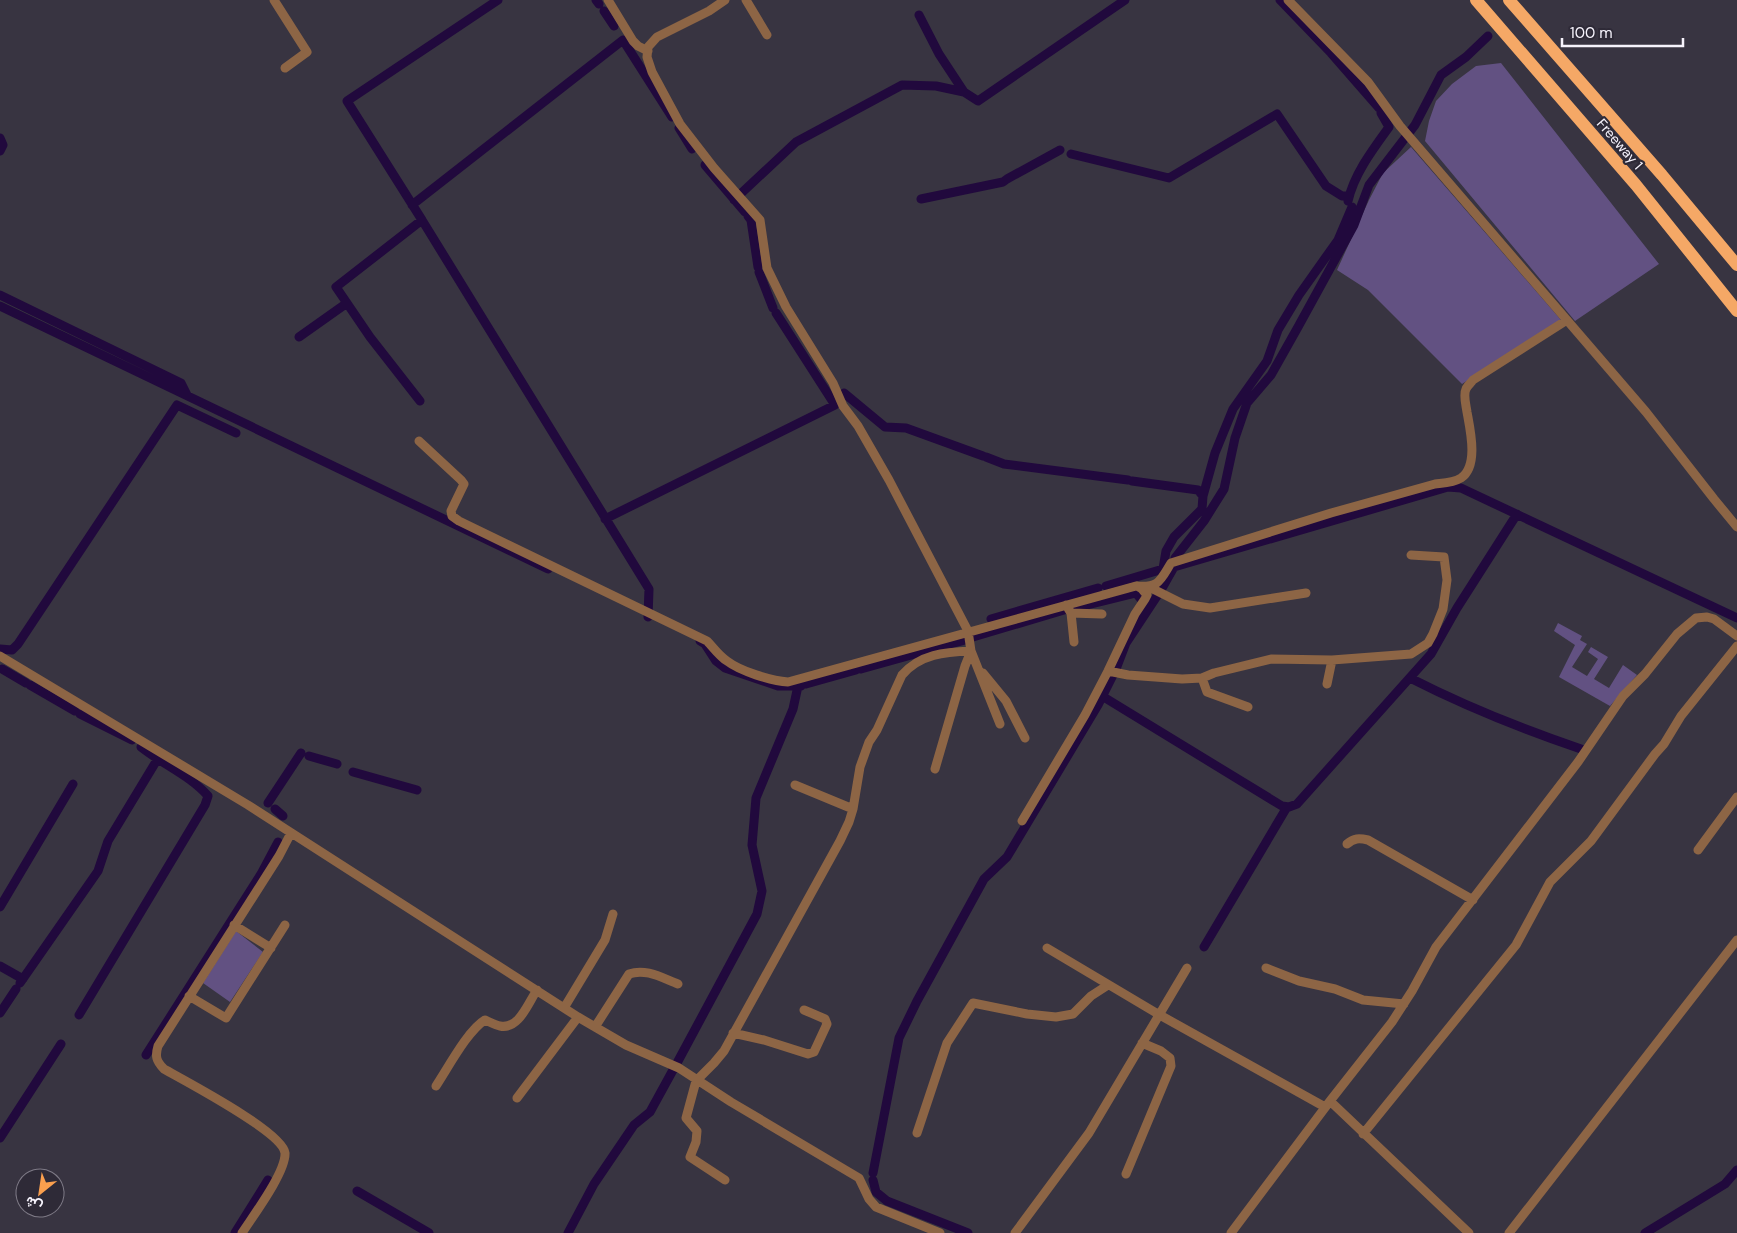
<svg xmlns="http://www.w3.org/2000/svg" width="1737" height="1233" viewBox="0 0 1737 1233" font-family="'DM Sans',Vazirmatn,sans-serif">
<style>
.green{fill:#625182}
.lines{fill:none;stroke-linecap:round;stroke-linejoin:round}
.canal{stroke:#21093d;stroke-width:9}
.minor{stroke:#8d6545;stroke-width:9}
.highway{stroke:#f5a866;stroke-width:12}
.labels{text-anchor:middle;stroke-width:4.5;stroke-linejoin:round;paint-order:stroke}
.street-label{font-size:14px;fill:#f6f3fc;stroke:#2e2a37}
</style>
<rect width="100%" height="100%" fill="#383441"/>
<path class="green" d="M1501,63L1659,264L1575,321L1425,141L1429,121L1436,101L1452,84L1476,66Z
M1411,147L1561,320L1462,384L1368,290L1337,270L1369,200L1383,173Z
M1558,623L1582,636L1580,640L1587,644L1572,667L1587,676L1598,659L1588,652L1591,647L1608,657L1594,679L1609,688L1623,665L1637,675L1610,706L1559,677L1575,645L1554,631Z
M236,931L263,952L230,1002L203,983Z"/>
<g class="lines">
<path class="canal" d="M596,0L599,4
M1280,0L1331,53L1379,108
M604,11L614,26
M919,15L939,54L964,92
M679,128L692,149
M0,138L3,145L0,151
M1071,154L1169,178L1277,114L1326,186L1342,196H1349
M705,165L745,212
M921,199L1003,182L1007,179L1060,150
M734,200L796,142L902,85L936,86L964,92L978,101L1125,0
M1348,201C1354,174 1373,149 1389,127L1381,113
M412,205L623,40L672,117
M748,216L751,220L758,267
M422,220L347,101L498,0
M759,272L773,308
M0,295L181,383L187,395
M0,306L548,569
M299,337L347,303
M844,393L885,427L906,428L983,456
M420,401L370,337L336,287L422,220L649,589L648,617
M986,457L1004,464L1128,480
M1132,481L1198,490L1203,496
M605,519L835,405L776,313
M1175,558L1204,521L1224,489L1235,438L1247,403L1271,375L1298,327L1354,225L1369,185L1415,125L1441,75L1466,57L1488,36
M1106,586L1163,569L1166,551L1174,537L1202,509L1203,496L1215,453L1233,409L1267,361L1278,330L1299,295L1338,240L1352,207
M1161,590L1174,567L1448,487L1461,488L1737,618
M1071,609L1136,593L1141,599
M991,619L1098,588
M973,637L1064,610
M700,641L705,644L716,661L725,668L778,686H801
M0,649L12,650L18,644L177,405L236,433
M2,669L26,683
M861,669L965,640
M1116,669L1126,643L1159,593
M1410,678C1465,706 1522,729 1581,749
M806,684L856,670
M30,685L75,711
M1102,696L1282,806L1289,807L1297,804L1431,654L1457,608L1517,514
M80,714L132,740
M309,756L337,764
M353,772L417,790
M268,803L301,753
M275,809L283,816
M0,907L73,784
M1204,947L1287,807
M0,966L23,979
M20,983L98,871L108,841L157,760
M0,1013L16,989
M79,1015L205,805L208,796C191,776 162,764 141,747
M146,1055L261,874L278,842
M677,1063L757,914L762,891L752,845L756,798L793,709L798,686
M0,1138L61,1044
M873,1173L899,1038L917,1001L984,879L1007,857L1098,705L1113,675
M873,1180L876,1192L887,1201L968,1233
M357,1191L429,1233
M235,1233L268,1180
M568,1233L594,1184L634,1125L650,1112L673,1070
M1645,1233L1725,1184L1737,1170"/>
<path class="minor" d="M274,0L307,52L285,68
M608,0L633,41L638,46L648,51
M746,0L767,35
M1288,0L1368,82L1400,126L1646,412L1714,499L1737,527
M419,441L461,480L464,484L451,511L452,516L459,521L707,641C713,647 719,656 727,661C740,671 771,681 788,682L1136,586C1159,588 1160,581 1171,563L1331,513L1435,484C1444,483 1453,483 1461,478C1479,466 1470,429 1467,412C1466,405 1463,395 1466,389C1467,386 1471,383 1473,380L1567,320
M1149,587L1183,604L1210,608L1306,593
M1066,605L1071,613L1074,642
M1071,613L1102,614
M0,656L248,805L578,1017L626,1045L679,1068L731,1102L859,1178L869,1199L876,1207L940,1233
M1108,671L1128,675L1182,679L1202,678L1214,673L1271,659L1332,660L1411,654L1428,643L1433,634L1443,609L1447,580L1444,557L1411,555
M983,673L1006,701L1025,738
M1202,678L1207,692L1248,707
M1327,684L1332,660
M935,769L965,666L971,651L1000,724
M795,785L853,809
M1022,821L1085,715L1108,671L1135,614L1145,599L1147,595L1142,589L1137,586
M1347,844C1354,838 1359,838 1368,840L1473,900
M1698,850L1737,797
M234,925L271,948
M1047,948L1158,1014L1325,1107
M1266,968L1299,981L1335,989L1363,1000L1404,1004
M189,996L226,1018L285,925
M564,1008L605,940L613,914
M595,1027L629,974C646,968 662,978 678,984
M733,1033L764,1040L808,1054L814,1052L827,1024L825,1019L804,1010
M436,1086C448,1068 468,1030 485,1020C490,1022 495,1025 500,1026C519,1030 528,1003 537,990
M517,1098L578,1017
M1330,1101L1469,1233
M917,1133L947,1043L973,1003L1027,1014L1056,1017L1073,1014L1091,996L1108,985
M1363,1134L1516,945L1550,882L1591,841L1655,754L1664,744L1681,716L1737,646
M1126,1174L1171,1066L1170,1058L1161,1051L1142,1043
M725,1180L690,1157L696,1142L697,1131L686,1118L696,1081L714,1063L724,1051L840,841L849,822L853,809L860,767L869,742L877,730L902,675C920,654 945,652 971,651L968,631L889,480L858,426L843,406L833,383L786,307L767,268L760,220L714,168L680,124L652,72L647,57L648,47L657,37L709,11L725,0
M242,1233C253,1216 286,1172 285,1153C283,1132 185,1081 164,1069C156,1061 155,1056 158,1046L279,856L291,833
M1015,1233L1089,1133L1187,968
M1231,1233L1330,1101L1392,1022L1412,991L1436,947L1578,762L1623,696L1645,674L1677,634L1696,618L1707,617L1714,619L1737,636
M1509,1233L1737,940"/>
<path class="highway" d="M1476,0L1636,185L1737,311
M1509,0L1662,175L1737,265"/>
</g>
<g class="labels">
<g class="street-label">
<text transform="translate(1620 144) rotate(49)" y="5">Freeway 1</text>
</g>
</g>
<g transform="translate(40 1193) rotate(210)"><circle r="24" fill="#2e2a37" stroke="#7e7a86"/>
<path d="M0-4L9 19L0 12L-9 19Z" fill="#fa9f4e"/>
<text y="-8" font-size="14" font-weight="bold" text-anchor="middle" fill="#f6f3fc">ش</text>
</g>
<path d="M1562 38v8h121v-8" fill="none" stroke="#f6f3fc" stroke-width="2.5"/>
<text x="1570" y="38" font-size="15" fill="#f6f3fc" stroke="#2e2a37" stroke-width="4" paint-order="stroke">100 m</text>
</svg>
